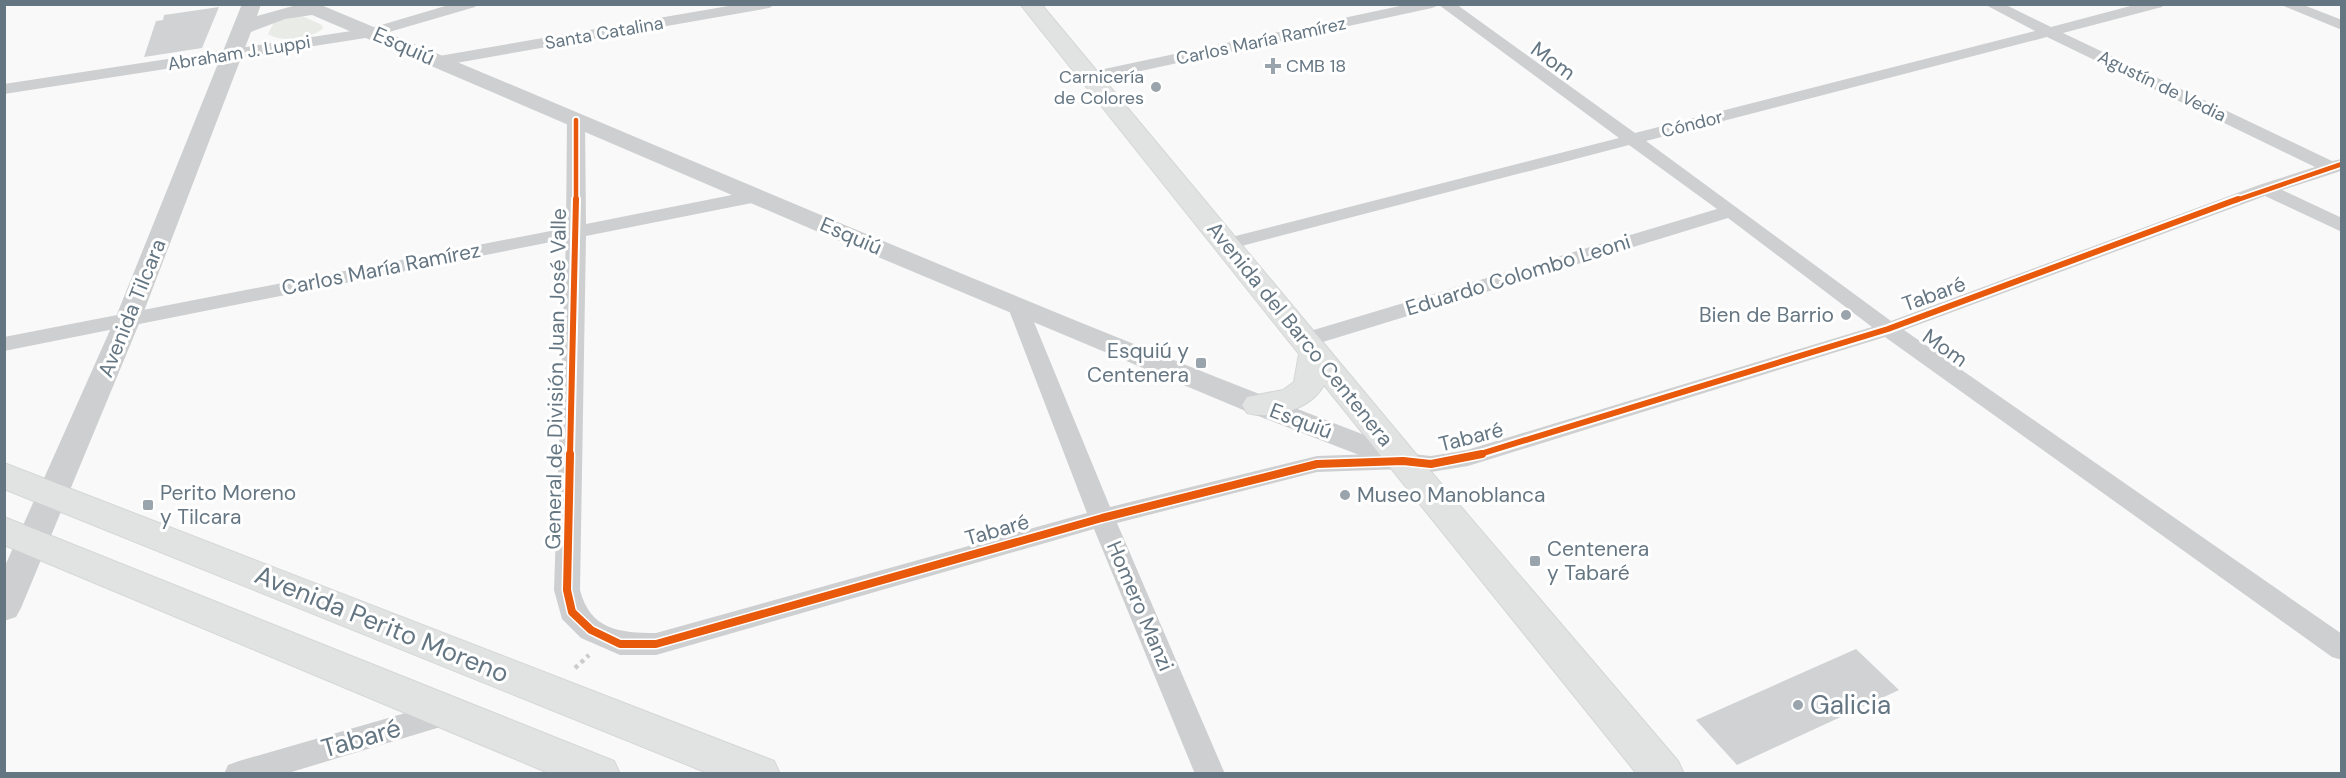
<svg xmlns="http://www.w3.org/2000/svg" width="2346" height="778" viewBox="0 0 2346 778" font-family="'DM Sans',sans-serif">
<style>
.green{fill:#e8ebe6}
.building{fill:#d0d2d3}
.lines{fill:none;stroke-linecap:round;stroke-linejoin:round}
.secondary-casing{stroke:#d5d6d7;stroke-width:2}
.path{stroke:#cbcccd;stroke-width:4.5;stroke-dasharray:4 4;stroke-linecap:butt}
.minor{fill:#cecfd0;fill-rule:evenodd}
.tertiary{fill:#cecfd0;fill-rule:evenodd}
.secondary{fill:#e1e2e2;fill-rule:evenodd}
.cycleway-far2-casing{stroke:#fff;stroke-width:8}
.cycleway-far1-casing{stroke:#fff;stroke-width:10}
.cycleway-casing{stroke:#fff;stroke-width:11}
.cycleway-far2{stroke:#e8590c;stroke-width:4.5}
.cycleway-far1{stroke:#e8590c;stroke-width:6}
.cycleway{stroke:#e8590c;stroke-width:8}
.poi-dot{fill:#99a4ac;stroke:#fff;stroke-width:2}
.labels{text-anchor:middle;stroke-width:6;stroke-linejoin:round;paint-order:stroke}
.far-street-label{font-size:18px;fill:#657683;stroke:#fff}
.far-poi-label{font-size:18px;fill:#657683;stroke:#fff;text-anchor:start}
.street-label{font-size:21px;fill:#657683;stroke:#fff}
.poi-label{font-size:21px;fill:#657683;stroke:#fff;text-anchor:start}
.near-street-label{font-size:26px;fill:#657683;stroke:#fff}
.near-poi-label{font-size:26px;fill:#657683;stroke:#fff;text-anchor:start}
</style>
<rect width="100%" height="100%" fill="#f9f9f9"/>
<path class="green" d="M300,15L322,25L323,28C313,39 281,43 268,34L275,20Z"/>
<path class="building" d="M219,7L202,48L144,57L156,21L163,20L164,15Z
M1856,649L1899,690L1737,765L1696,720Z"/>
<g class="lines">
<g class="secondary-casing">
<path id="secondary" d="M1020,4H1041L1415,453L1678,761L1684,774H1637L1324,385C1310,410 1273,420 1247,413L1242,405L1247,397L1283,390L1294,382L1299,354Z
M4,463L774,761L780,774H710L4,489Z
M4,517L614,761L620,774H551L4,545Z"/>
</g>
<path class="path" d="M575,668L589,655"/>
<path class="minor" d="M452,4H477L475,7L372,37L4,94V84L371,28Z
M740,4H776L769,8L439,66L431,61L439,56Z
M1409,4H1456L1635,133L2035,31L1984,4H2004L2051,27L2138,4H2164L2162,7L2063,33L2332,161L2342,159V170L2338,172L2282,190L2342,218V232L2265,196L1904,330L2342,634V660L2332,657L1885,337L1468,466L1431,472L1403,469L1317,472L1117,523L1225,774H1195L1094,529L656,655H620L581,638L562,619L554,590L566,239L4,351V337L566,228L567,120L570,116H582L585,120L586,224L757,190L764,192L766,196L764,200L757,202L586,236L580,590C590,630 620,633 656,633L1087,513L1007,305L1010,301L1017,299L1024,301L1027,305L1110,507L1317,456L1403,453L1431,456L1467,450L1872,327L1728,218L1313,345L1305,347L1297,345L1294,340L1297,335L1717,209L1629,145L1234,248H1220L1217,244L1220,240L1619,138L1439,5L1432,8L1090,82L1082,77L1090,72ZM2047,37L2315,167L2259,185L1891,321L1646,141Z
M2279,4H2301L2342,20V30Z
M447,701L457,704L461,713L457,722L447,725L285,774H224L228,765L239,761Z"/>
<path class="tertiary" d="M242,4H261L257,16L293,6L292,4L321,5C684,156 1046,314 1414,454L1418,461L1414,468L1403,472L1248,412L816,231L312,15L285,19L251,32L141,319L21,608L16,617L4,621V568L115,319Z"/>
<use href="#secondary" class="secondary"/>
<g class="cycleway-far2-casing">
<path id="cycleway-far2" d="M576,120V201
M2234,201L2342,164"/>
</g>
<g class="cycleway-far1-casing">
<path id="cycleway-far1" d="M570,455L576,199
M1477,455L1888,329L2238,199"/>
</g>
<g class="cycleway-casing">
<path id="cycleway" d="M570,454L567,590L572,612L591,630L620,644H656L1102,518L1317,464L1403,461L1431,464L1482,454"/>
</g>
<use href="#cycleway-far2" class="cycleway-far2"/>
<use href="#cycleway-far1" class="cycleway-far1"/>
<use href="#cycleway" class="cycleway"/>
</g>
<g class="poi-dot">
<path d="M1270 57h6v6h6v6h-6v6h-6v-6h-6v-6h6z"/>
<circle cx="1156" cy="87" r="6"/>
<circle cx="1846" cy="315" r="6"/>
<rect x="1195" y="357" width="12" height="12" rx="3"/>
<circle cx="1345" cy="495" r="6"/>
<rect x="142" y="499" width="12" height="12" rx="3"/>
<rect x="1529" y="555" width="12" height="12" rx="3"/>
<circle cx="1798" cy="705" r="6"/>
</g>
<g class="labels">
<g class="far-street-label">
<text transform="translate(604 33) rotate(-10)" y="6">Santa Catalina</text>
<text transform="translate(1261 41) rotate(-12)" y="6">Carlos María Ramírez</text>
<text transform="translate(239 53) rotate(-9)" y="6">Abraham J. Luppi</text>
<text transform="translate(2162 86) rotate(26)" y="6">Agustín de Vedia</text>
<text transform="translate(1692 124) rotate(-14)" y="6">Cóndor</text>
</g>
<g class="far-poi-label">
<text x="1286" y="72">CMB 18</text>
<text x="1144" y="83" text-anchor="end">Carnicería<tspan x="1144" dy="21">de Colores</tspan></text>
</g>
<g class="street-label">
<text transform="translate(404 46) rotate(24)" y="7">Esquiú</text>
<text transform="translate(1553 61) rotate(36)" y="7">Mom</text>
<text transform="translate(851 236) rotate(23)" y="7">Esquiú</text>
<text transform="translate(381 269) rotate(-11)" y="7">Carlos María Ramírez</text>
<text transform="translate(1518 275) rotate(-17)" y="7">Eduardo Colombo Leoni</text>
<text transform="translate(1934 294) rotate(-20)" y="7">Tabaré</text>
<text transform="translate(132 308) rotate(-68)" y="7">Avenida Tilcara</text>
<text transform="translate(1300 334) rotate(51)" y="7">Avenida del Barco Centenera</text>
<text transform="translate(1945 348) rotate(35)" y="7">Mom</text>
<text transform="translate(556 379) rotate(-89)" y="7">General de División Juan José Valle</text>
<text transform="translate(1301 421) rotate(21)" y="7">Esquiú</text>
<text transform="translate(1471 437) rotate(-14)" y="7">Tabaré</text>
<text transform="translate(997 530) rotate(-16)" y="7">Tabaré</text>
<text transform="translate(1140 606) rotate(67)" y="7">Homero Manzi</text>
</g>
<g class="poi-label">
<text x="1834" y="322" text-anchor="end">Bien de Barrio</text>
<text x="1189" y="358" text-anchor="end">Esquiú y<tspan x="1189" dy="24">Centenera</tspan></text>
<text x="160" y="500">Perito Moreno<tspan x="160" dy="24">y Tilcara</tspan></text>
<text x="1357" y="502">Museo Manoblanca</text>
<text x="1547" y="556">Centenera<tspan x="1547" dy="24">y Tabaré</tspan></text>
</g>
<g class="near-street-label">
<text transform="translate(382 624) rotate(22)" y="9">Avenida Perito Moreno</text>
<text transform="translate(361 738) rotate(-16)" y="9">Tabaré</text>
</g>
<g class="near-poi-label">
<text x="1810" y="714">Galicia</text>
</g>
</g>
<rect width="2346" height="778" fill="none" stroke="#657683" stroke-width="12"/>
</svg>
